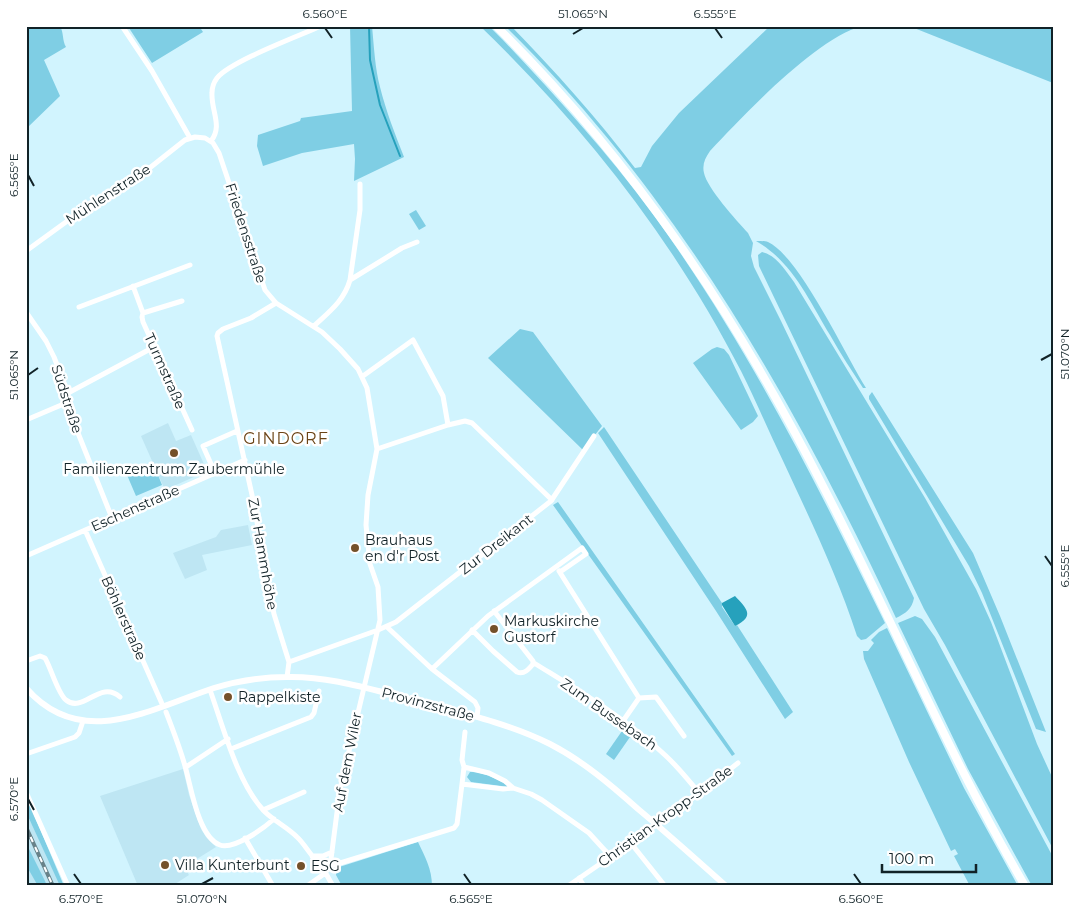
<svg xmlns="http://www.w3.org/2000/svg" width="1079" height="912" viewBox="0 0 1079 912" font-family="Montserrat,sans-serif">
<style>
.built{fill:#bee6f3}
.green{fill:#7fcee4}
.water{fill:#26a1bc}
.lines{fill:none;stroke-linecap:round;stroke-linejoin:round}
.stream{stroke:#26a1bc;stroke-width:2}
.minor{stroke:#fff;stroke-width:5}
.tertiary{stroke:#fff;stroke-width:6}
.primary{stroke:#fff;stroke-width:8}
.rail-casing{stroke:#688289;stroke-width:4}
.rail{stroke:#fff;stroke-width:2;stroke-dasharray:5.5;stroke-linecap:butt}
.ticks{fill:none;stroke:#112227;stroke-width:2}
.poi-dot{fill:#74512a;stroke:#fff;stroke-width:2}
.labels{text-anchor:middle;stroke-width:5;stroke-linejoin:round;paint-order:stroke}
.street-label{font-size:14px;fill:#112227;stroke:#fff}
.poi-label{font-size:14px;fill:#112227;stroke:#fff;text-anchor:start}
.quarter-label{font-size:16px;letter-spacing:1px;fill:#6b4416;stroke:#fff}
.neatline{fill:none;stroke:#112227;stroke-width:2}
.ticks-label{font-size:12px;text-anchor:middle;fill:#112227}
</style>
<rect width="100%" height="100%" fill="#d1f4fe"/>
<path class="built" d="M168,423L176,441L191,435L207,471L165,490L141,436Z
M248,525L252,545L202,555L207,570L185,579L173,553L216,537L221,530Z
M183,769L189,795L201,829L206,837L216,847L184,867L189,875L172,886H138L100,796Z
M26,812L59,883L60,886H29L26,879Z"/>
<path class="green" d="M26,26H60C64,33 62,40 66,47L44,60L60,96L26,129Z
M126,26H199L203,32L152,63L129,28Z
M350,26H372C374,47 375,68 380,87C386,111 395,134 404,157L354,181L355,159L354,144L302,153L263,166L257,146L258,135L300,121L301,118L352,111Z
M480,26H489L502,39C555,95 606,151 652,213C745,340 816,482 885,623L866,639L861,640L857,636C838,577 810,519 784,463C769,432 756,401 741,371C674,241 585,127 480,26Z
M505,26H511C555,71 597,118 635,168L641,167L652,146L679,113L770,26H862C815,39 744,115 710,151C705,158 702,165 704,173C707,188 737,221 748,233L753,243L751,256L754,267L781,321L914,598C912,609 906,613 896,618C796,403 676,193 505,26Z
M909,26H1053V83Z
M416,210L426,226L419,230L409,214Z
M756,241C760,241 765,241 768,242C799,256 846,356 866,388H863C852,371 840,353 830,335C810,302 792,261 756,241Z
M762,252C776,255 786,271 794,282L925,498L976,589L991,622L1037,744L1053,779V849L945,645L924,609L759,266L758,255Z
M520,329L533,332L602,426L583,450L488,358Z
M717,347L724,349L729,355L758,416L753,422L741,430L693,363L712,349Z
M872,392L973,553L1000,616L1046,732L1036,729L982,593L969,566L869,399V396Z
M604,427L722,603V607L735,626L737,625L793,712L785,719L716,611L598,433Z
M154,465L162,485L136,496L127,475Z
M558,502L735,754L732,756L553,505Z
M915,616L922,619L935,637L1053,857V886H1032L968,769L898,623Z
M887,628L964,788L1018,886H970L954,856L958,854L955,849L951,851L909,762L864,659L863,651H868L874,643L871,640L879,632Z
M622,731L630,737L614,760L606,754Z
M470,772C483,771 498,780 510,786L509,787L471,782L467,777Z
M26,796L64,886H60L26,812Z
M418,842C425,857 432,869 432,886H342L336,875V868Z
M26,843L45,881L47,886H38L26,865Z"/>
<path class="water" d="M735,596C746,608 756,616 735,626L722,605V603Z"/>
<g class="lines">
<path class="stream" d="M369,26L370,60L380,105L400,156"/>
<path class="minor" d="M122,26L152,71L190,138
M211,141C223,126 211,111 212,93C212,88 214,82 217,78C231,61 299,36 321,26
M26,251L88,206L142,174L185,140L195,137L205,138L213,143L219,153L265,290L276,303L322,332L340,349L358,369L367,388L377,449L368,495L366,525L370,564L378,587L380,620L340,789L331,859L324,874L307,886
M350,280L360,210V184
M133,286L143,313L142,317L143,322L192,430
M276,303L251,318L223,329L218,333L217,336L252,495L274,614L289,662L287,677
M79,307L190,265
M26,312L46,341L54,357L68,393L66,403L112,518
M143,313L182,301
M314,326C329,312 344,301 350,280L402,248L417,242
M363,376L413,340L443,396L448,425L377,449
M68,393L154,347
M26,420L66,403
M448,425L465,421L472,423L552,500
M215,473L203,446L237,431
M85,530L163,706
M26,556L245,460
M559,571L639,698
M387,627L432,669L475,702L478,708L477,717
M472,630L493,651L517,672C524,675 529,669 533,664V661L494,611
M26,661L40,656L45,658C51,668 58,694 66,700C83,714 100,679 120,697
M289,662L378,630L396,622L551,501L594,436
M534,663C579,691 627,719 666,756C679,768 689,781 700,794
M432,669L488,616L582,548L586,554L560,572
M210,690C223,726 237,782 264,811C274,821 287,827 297,837C311,850 314,870 337,864L454,828L457,824L462,784
M639,698L656,697L684,736
M166,712C173,730 180,748 185,766C191,786 198,837 220,845C234,850 264,828 274,819
M623,721L639,698
M231,749L311,717L314,713L319,691
M26,754L75,737L79,733L83,721
M186,767L228,739
M464,767L462,760L465,732
M513,788L503,789L462,784L464,767L489,773L505,781L513,788L531,794L542,800L589,833L610,856
M26,792L68,886
M263,810L304,792
M245,838L273,886
M630,842L665,886
M312,856H323L332,852
M325,872L333,886
M579,878L584,886
M568,886L671,815L738,763"/>
<path class="tertiary" d="M26,688C81,751 150,709 214,688C237,681 262,677 287,677C329,676 369,689 409,699C457,712 506,722 550,744C583,761 611,785 638,809C668,834 697,860 726,886"/>
<path class="primary" d="M496,26C635,163 737,317 825,490C893,621 950,758 1025,886"/>
<g class="rail-casing">
<path id="rail" d="M26,827L53,886"/>
</g>
<use href="#rail" class="rail"/>
</g>
<path class="ticks" d="M325,28L332,38M715,28L722,38M573,34L583,28M28,175L34,186M1041,360L1052,354M28,375L38,368M1045,556L1052,566M28,799L34,810M74,874L81,884M464,874L471,884M854,874L861,884M202,884L213,878"/>
<g class="poi-dot">
<circle cx="174" cy="453" r="5"/>
<circle cx="355" cy="548" r="5"/>
<circle cx="494" cy="629" r="5"/>
<circle cx="228" cy="697" r="5"/>
<circle cx="165" cy="865" r="5"/>
<circle cx="301" cy="866" r="5"/>
</g>
<g class="labels">
<g class="street-label">
<text transform="translate(108 194) rotate(-33)" y="5">Mühlenstraße</text>
<text transform="translate(246 233) rotate(72)" y="5">Friedensstraße</text>
<text transform="translate(165 371) rotate(66)" y="5">Turmstraße</text>
<text transform="translate(67 399) rotate(72)" y="5">Südstraße</text>
<text transform="translate(135 508) rotate(-24)" y="5">Eschenstraße</text>
<text transform="translate(496 544) rotate(-38)" y="5">Zur Dreikant</text>
<text transform="translate(263 554) rotate(80)" y="5">Zur Hammhöhe</text>
<text transform="translate(124 618) rotate(66)" y="5">Böhlerstraße</text>
<text transform="translate(428 704) rotate(15)" y="5">Provinzstraße</text>
<text transform="translate(609 714) rotate(35)" y="5">Zum Bussebach</text>
<text transform="translate(347 762) rotate(-79)" y="5">Auf dem Wiler</text>
<text transform="translate(665 816) rotate(-36)" y="5">Christian-Kropp-Straße</text>
</g>
<g class="poi-label">
<text x="174" y="474" text-anchor="middle">Familienzentrum Zaubermühle</text>
<text x="365" y="545">Brauhaus<tspan x="365" dy="16">en d'r Post</tspan></text>
<text x="504" y="626">Markuskirche<tspan x="504" dy="16">Gustorf</tspan></text>
<text x="238" y="702">Rappelkiste</text>
<text x="175" y="870">Villa Kunterbunt</text>
<text x="311" y="871">ESG</text>
</g>
<g class="quarter-label">
<text x="286" y="444">GINDORF</text>
</g>
</g>
<rect width="1079" height="912" fill="none" stroke="#ffffff" stroke-width="55"/>
<path d="M882 864v8h94v-8" fill="none" stroke="#112227" stroke-width="2.5"/>
<text x="889" y="864" font-size="15" fill="#112227" stroke="#ffffff" stroke-width="4" paint-order="stroke">100 m</text>
<rect x="28" y="28" width="1024" height="856" class="neatline"/>
<g class="ticks-label">
<text x="325" y="18">6.560°E</text>
<text x="583" y="18">51.065°N</text>
<text x="715" y="18">6.555°E</text>
<text transform="translate(14 175) rotate(-90)" y="4">6.565°E</text>
<text transform="translate(1065 354) rotate(-90)" y="4">51.070°N</text>
<text transform="translate(14 375) rotate(-90)" y="4">51.065°N</text>
<text transform="translate(1065 566) rotate(-90)" y="4">6.555°E</text>
<text transform="translate(14 799) rotate(-90)" y="4">6.570°E</text>
<text x="81" y="903">6.570°E</text>
<text x="202" y="903">51.070°N</text>
<text x="471" y="903">6.565°E</text>
<text x="861" y="903">6.560°E</text>
</g>
</svg>
